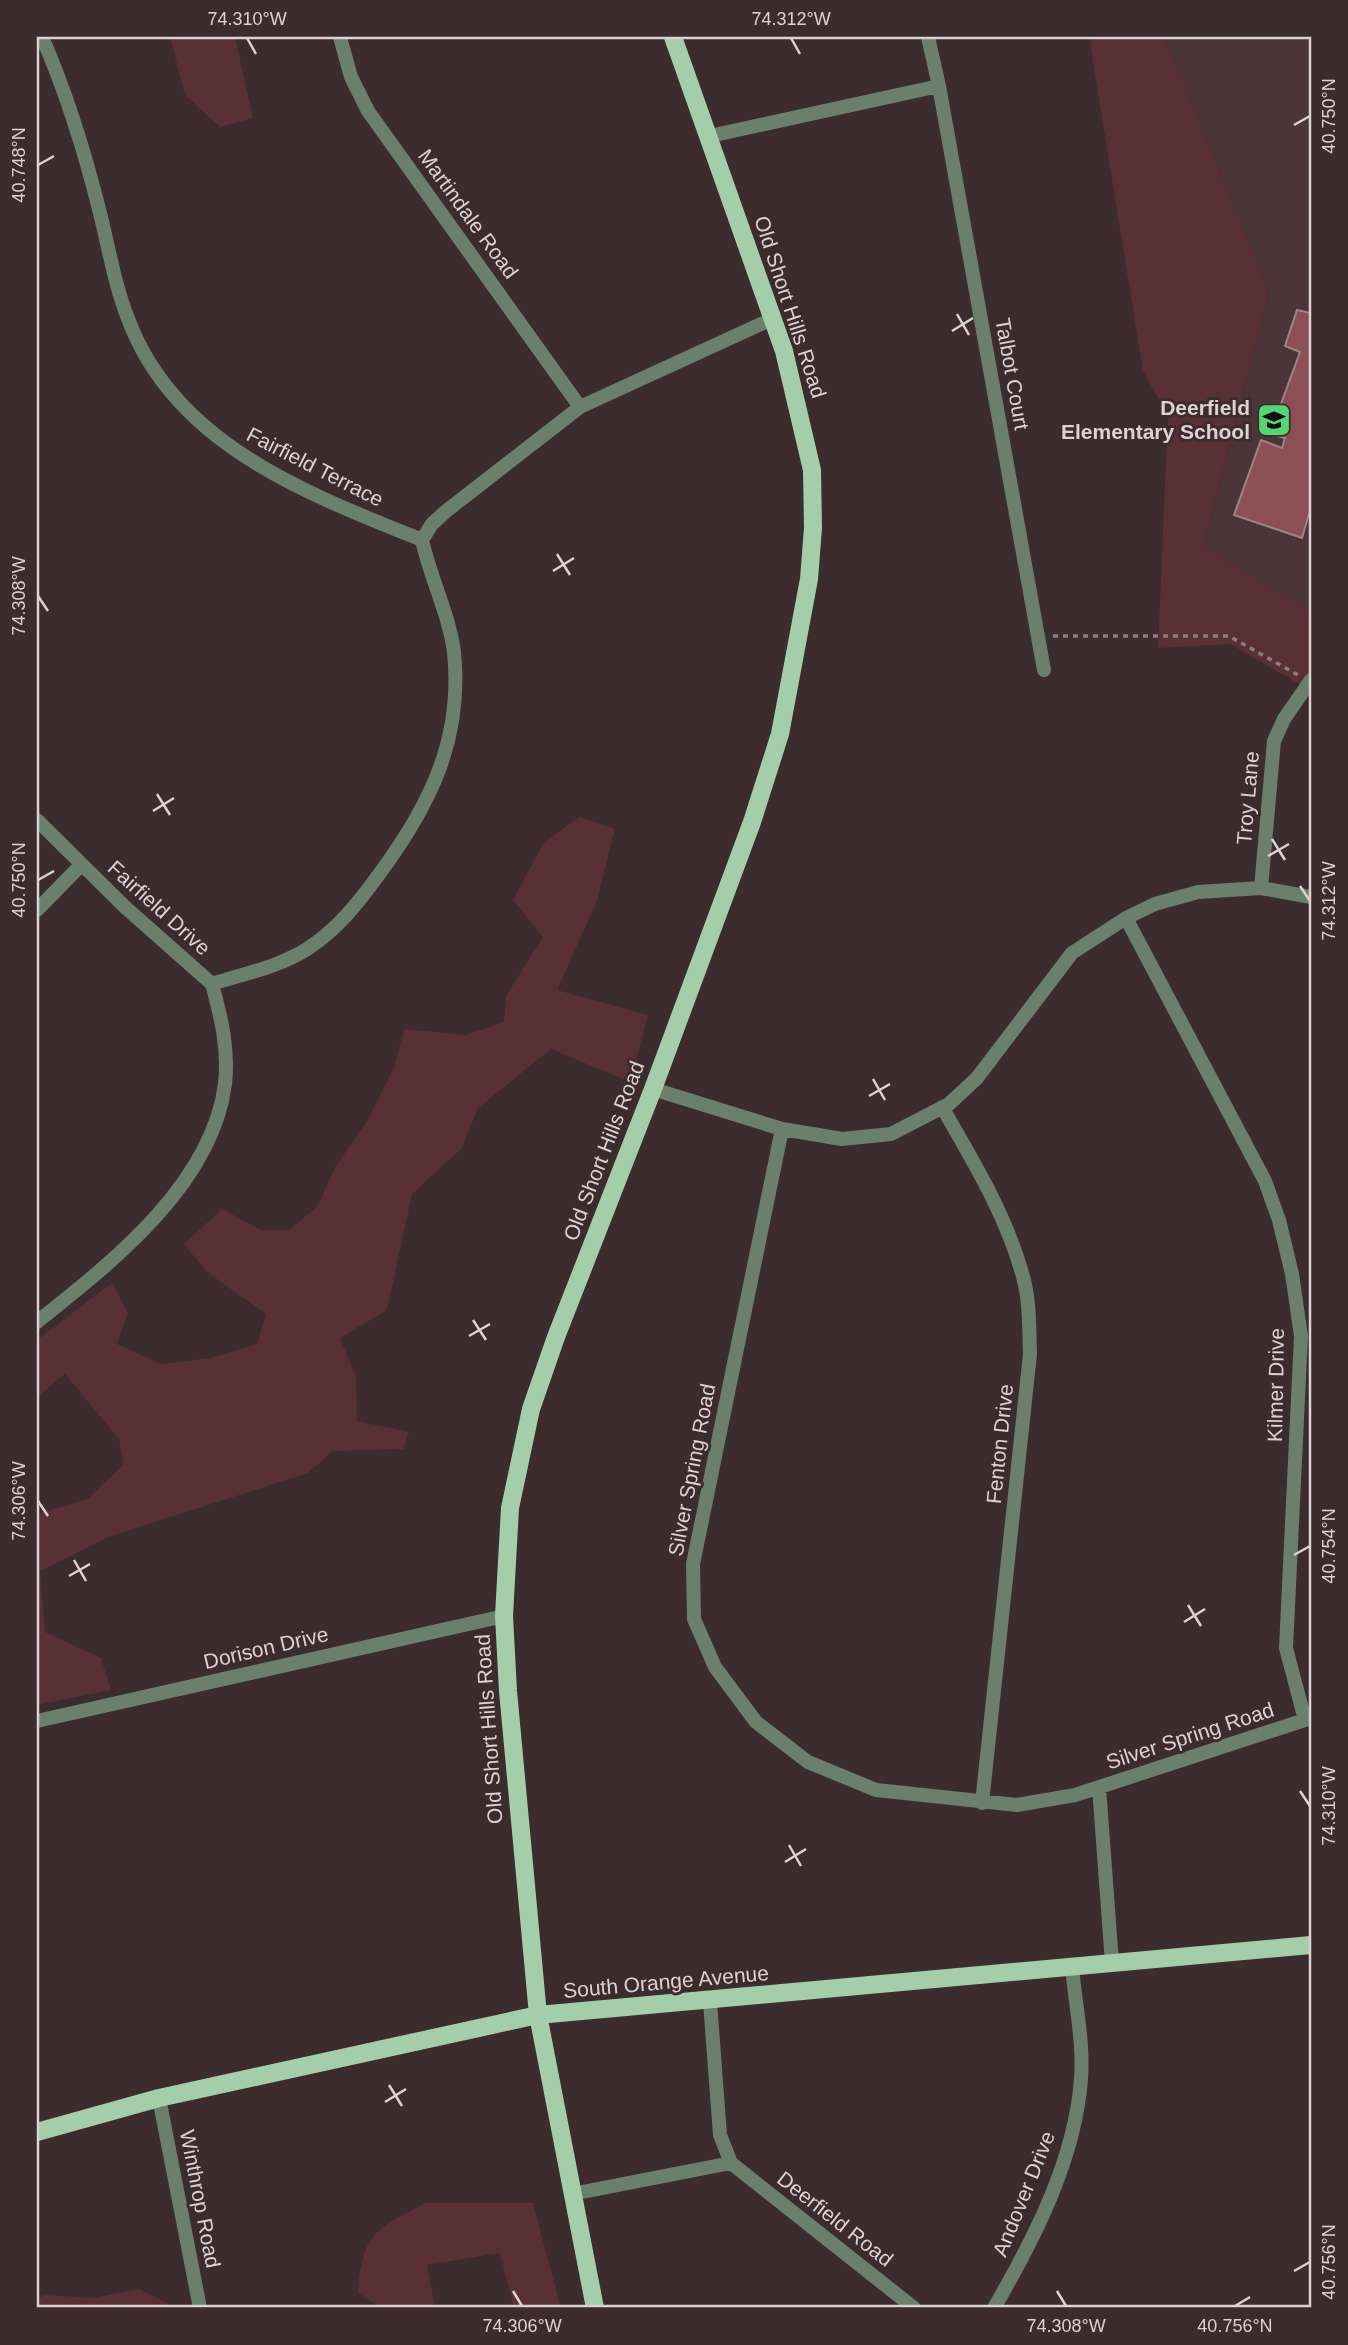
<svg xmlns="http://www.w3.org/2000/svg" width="1348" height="2345" viewBox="0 0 1348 2345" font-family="Arial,sans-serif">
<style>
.built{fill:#4c3536}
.green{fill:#593034}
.building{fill:#8b4f55;stroke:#9a8687;stroke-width:2}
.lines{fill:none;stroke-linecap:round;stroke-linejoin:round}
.path{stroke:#8c7e7f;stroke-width:3.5;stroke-dasharray:5 5;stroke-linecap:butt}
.minor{stroke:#6b7f6d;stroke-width:14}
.primary{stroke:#a4cea9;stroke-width:18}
.ticks{fill:none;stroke:#ddd2d2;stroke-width:2.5}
.labels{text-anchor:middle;stroke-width:6;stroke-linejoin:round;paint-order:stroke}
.street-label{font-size:21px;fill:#ddd2d2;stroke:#3d2c2d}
.poi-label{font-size:21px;font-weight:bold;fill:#ddd2d2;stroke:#3d2c2d;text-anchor:end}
.neatline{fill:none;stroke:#ddd2d2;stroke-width:2.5}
.ticks-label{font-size:18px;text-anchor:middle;fill:#ddd2d2}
</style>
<rect width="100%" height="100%" fill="#3d2c2d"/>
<path class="built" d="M1164,37H1311V611L1203,547L1269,292Z"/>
<path class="green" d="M170,37H235L253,118L220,127L185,95Z
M1089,37H1164L1269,292L1203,547L1311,611V691L1230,644L1158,648L1168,416L1143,371Z
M580,817L615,829L597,901L557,990L648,1015L630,1082L551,1049L478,1108L462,1148L412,1194L387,1310L340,1338L356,1377L357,1421L409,1432L403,1449L333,1451L308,1473L108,1537L40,1571L45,1632L101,1658L111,1690L37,1705V1514L88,1499L123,1465L119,1439L65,1374L37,1397V1340L112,1283L128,1313L117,1344L161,1364L211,1358L257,1344L266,1314L207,1272L184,1244L222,1209L261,1230H289L318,1206L334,1169L367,1121L394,1068L404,1029L466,1035L504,1022L506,996L543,937L513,900L544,842Z
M426,2203H533L561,2308H514L500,2253L427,2265L435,2308H381L358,2293C362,2234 375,2229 426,2203Z
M139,2289L171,2305L168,2308H37V2299L45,2295L92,2298Z"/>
<path class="building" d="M1297,310L1311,313V507L1302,538L1234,515L1261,440L1282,448L1285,438L1270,434L1300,352L1285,346Z"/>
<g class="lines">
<path class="path" d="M1053,636H1229L1298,675"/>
<path class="minor" d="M42,37C67,94 85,153 100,213C109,249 115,287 129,321C176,445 308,494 422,540
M340,37L351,77L368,111L580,407
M928,37L939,86L1044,670
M710,136L939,86
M422,540L432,524L445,512L580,407L772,319
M37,820L125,907L212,984C243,974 279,967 307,949C337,930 359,902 380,873C430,805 463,739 454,652C449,614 430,577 422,540
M1261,888L1274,741L1284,719L1311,680
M37,910L81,865
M1126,918L1265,1181L1279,1220L1292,1274L1301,1336L1286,1648L1305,1720
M653,1089L782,1129L842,1139L891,1134L949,1104L977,1078L1072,953L1126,918L1155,904L1198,892L1261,888L1311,897
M942,1107C973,1161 1005,1213 1022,1273C1030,1299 1029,1327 1030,1354L982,1803
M782,1129L693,1564L694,1619L715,1667L756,1722L808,1762L876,1790L1017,1805L1075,1795L1311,1718
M37,1322C111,1263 212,1185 225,1084C229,1049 221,1017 212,984
M37,1721L504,1616
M1099,1787L1112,1963
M710,2002L720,2135L731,2163L914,2308
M159,2098L200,2308
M572,2194L731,2163
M994,2308C1034,2239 1075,2160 1081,2079C1084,2043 1075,2003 1072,1967"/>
<path class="primary" d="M37,2132L159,2098L538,2015L1311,1945
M595,2308L538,2015L508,1691L504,1616L510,1508L531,1409L556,1337L653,1089L752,822L780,734L809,579L813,528L812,470L784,351L673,37"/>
</g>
<path class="ticks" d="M247,38L256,54M791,38L800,54M1294,125L1310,116M38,165L54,156M957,314L969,335M952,331L973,318M557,554L570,575M553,571L574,558M38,596L48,611M157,794L170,815M153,811L174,798M1272,839L1285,860M1268,856L1289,844M38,880L54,871M1300,886L1310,901M873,1079L885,1100M869,1096L890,1084M473,1320L486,1340M469,1336L490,1324M38,1501L48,1516M1294,1555L1310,1546M74,1560L86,1581M69,1576L90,1564M1188,1605L1201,1626M1184,1622L1205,1609M1300,1791L1310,1806M789,1845L801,1866M785,1862L806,1849M389,2085L402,2106M385,2102L406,2089M1294,2271L1310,2262M513,2291L522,2306M1057,2291L1066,2306M1235,2306L1250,2297"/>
<defs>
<g id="school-square" transform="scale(1.75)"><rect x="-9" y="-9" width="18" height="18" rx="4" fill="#55d672" stroke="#3d2c2d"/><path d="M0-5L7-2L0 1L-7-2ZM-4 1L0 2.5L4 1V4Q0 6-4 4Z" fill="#111"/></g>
</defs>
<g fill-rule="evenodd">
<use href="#school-square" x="1274" y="420"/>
</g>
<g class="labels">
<g class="street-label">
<text transform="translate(468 214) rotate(54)" y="7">Martindale Road</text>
<text transform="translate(790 307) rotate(72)" y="7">Old Short Hills Road</text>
<text transform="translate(1012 374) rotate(80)" y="7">Talbot Court</text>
<text transform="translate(315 467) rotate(27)" y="7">Fairfield Terrace</text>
<text transform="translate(1248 798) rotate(-85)" y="7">Troy Lane</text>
<text transform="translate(159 908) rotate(42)" y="7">Fairfield Drive</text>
<text transform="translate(604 1151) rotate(-69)" y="7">Old Short Hills Road</text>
<text transform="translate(1276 1385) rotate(-89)" y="7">Kilmer Drive</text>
<text transform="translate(1000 1444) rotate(-84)" y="7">Fenton Drive</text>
<text transform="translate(692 1470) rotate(-79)" y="7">Silver Spring Road</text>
<text transform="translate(266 1648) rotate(-13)" y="7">Dorison Drive</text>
<text transform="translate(489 1729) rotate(-94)" y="7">Old Short Hills Road</text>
<text transform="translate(1190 1736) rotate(-18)" y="7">Silver Spring Road</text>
<text transform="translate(666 1982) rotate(-5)" y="7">South Orange Avenue</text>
<text transform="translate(1024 2194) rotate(-68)" y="7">Andover Drive</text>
<text transform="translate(200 2199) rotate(79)" y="7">Winthrop Road</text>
<text transform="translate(835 2219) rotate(38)" y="7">Deerfield Road</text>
</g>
<g class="poi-label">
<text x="1250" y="415">Deerfield<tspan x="1250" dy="24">Elementary School</tspan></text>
</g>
</g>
<rect width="1348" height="2345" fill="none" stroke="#3d2c2d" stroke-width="77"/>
<rect x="38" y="38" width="1272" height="2268" class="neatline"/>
<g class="ticks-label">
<text x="247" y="25">74.310°W</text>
<text x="791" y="25">74.312°W</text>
<text transform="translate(1329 116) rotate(-90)" y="6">40.750°N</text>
<text transform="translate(19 165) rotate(-90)" y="6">40.748°N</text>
<text transform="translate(19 596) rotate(-90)" y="6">74.308°W</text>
<text transform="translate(19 880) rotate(-90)" y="6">40.750°N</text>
<text transform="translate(1329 901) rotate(-90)" y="6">74.312°W</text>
<text transform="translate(19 1501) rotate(-90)" y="6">74.306°W</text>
<text transform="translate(1329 1546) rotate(-90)" y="6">40.754°N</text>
<text transform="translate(1329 1806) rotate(-90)" y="6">74.310°W</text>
<text transform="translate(1329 2262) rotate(-90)" y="6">40.756°N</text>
<text x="522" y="2332">74.306°W</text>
<text x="1066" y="2332">74.308°W</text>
<text x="1235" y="2332">40.756°N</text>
</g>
</svg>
